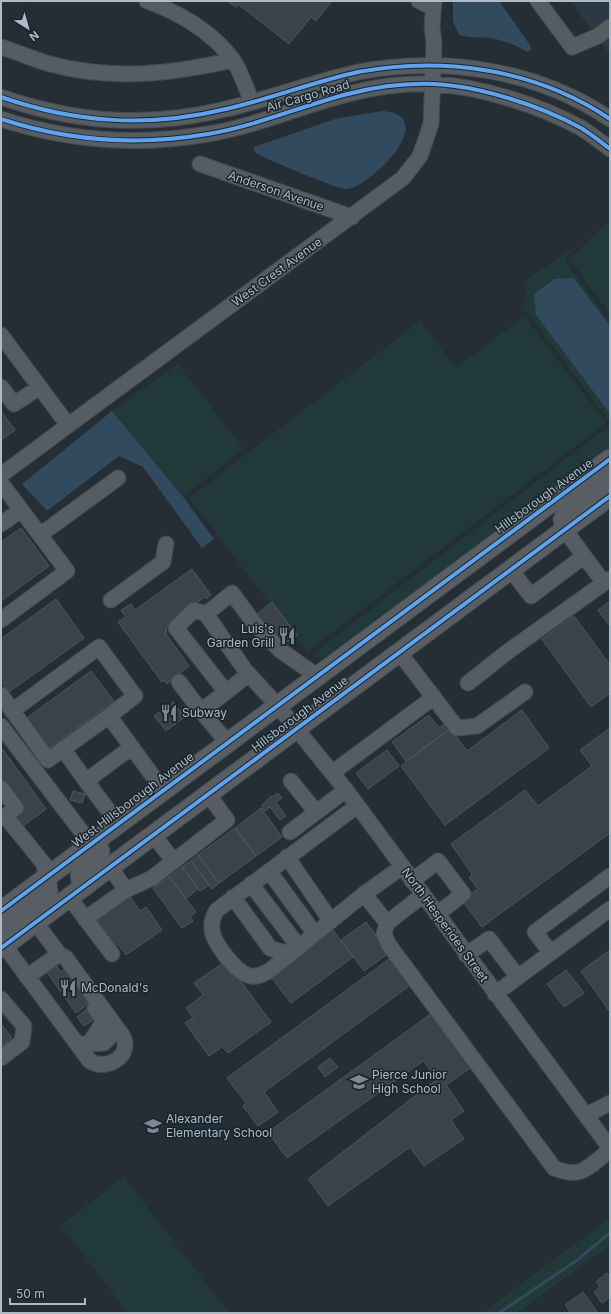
<svg xmlns="http://www.w3.org/2000/svg" width="611" height="1314" viewBox="0 0 611 1314" font-family="Inter,sans-serif">
<style>
.airport{fill:#2c3944}
.green{fill:#223939}
.water{fill:#314a5e}
.lines{fill:none;stroke-linecap:round;stroke-linejoin:round}
.stream{stroke:#314a5e;stroke-width:3}
.building{fill:#3c4348;stroke:#4d565c}
.minor-casing{stroke:#434a4e;stroke-width:17}
.major-casing{stroke:#424b50;stroke-width:21}
.minor{stroke:#555c62;stroke-width:15}
.major{stroke:#585e64;stroke-width:19}
.cycleway-casing{stroke:#19252e;stroke-width:6}
.cycleway{stroke:#60a3ed;stroke-width:4}
.labels{text-anchor:middle;stroke-width:3;stroke-linejoin:round;paint-order:stroke}
.street-label{font-size:12px;fill:#aebbc6;stroke:#19252e}
.poi-label{font-size:12px;fill:#aebbc6;stroke:#19252e;text-anchor:start}
</style>
<rect width="100%" height="100%" fill="#252e34"/>
<path class="airport" d="M570,1H610V54Z"/>
<path class="green" d="M610,221V315L570,259L604,225Z
M575,247L566,257V262L610,322V326L574,278L536,315L610,414V422L528,313L523,311L528,278Z
M524,316L606,423L307,652L189,498L420,321L456,368Z
M178,364L244,449L186,494L184,498L112,411Z
M610,425V449L320,660L314,653Z
M124,1177L229,1313H128L61,1225Z
M610,1218V1245L517,1313H482Z"/>
<path class="water" d="M453,1H499L530,45L531,50L528,52C516,46 504,40 490,38C479,37 469,38 459,35L453,21Z
M382,111C442,115 372,186 347,189C338,190 270,160 257,154L254,150V147L260,145L335,119Z
M574,278L610,326V414L536,315L534,294L554,279Z
M112,411L184,498L214,539L202,548L143,467L119,456L47,511L22,484Z"/>
<g class="lines">
<path class="stream" d="M499,1313L576,1261L610,1233"/>
</g>
<path class="building" d="M227,1H332L316,21L311,17L289,44L238,4L236,7Z
M1,411L15,430L1,440Z
M21,528L49,566L1,601V542Z
M192,569L211,595L206,599L204,597L167,626L166,634L189,666L167,684L164,680L162,682L118,622L126,617L121,610L131,604L135,610Z
M56,599L84,638L9,692L1,681V639Z
M610,601V626L598,610Z
M272,602L297,635L287,642L275,641L256,615Z
M574,616L610,665V693L591,707L542,639Z
M91,671L114,701L46,750L24,720Z
M173,702L185,717L166,731L154,716Z
M522,710L549,748L445,825L401,766L450,729L467,751Z
M429,715L439,728L443,725L447,731L406,761L392,742Z
M610,728V833L482,927L462,900L478,889L469,877L472,874L451,844L525,790L538,806L592,766L580,750Z
M1,747L46,809L19,829L1,781Z
M387,750L399,766L368,789L356,773Z
M73,791L85,794L82,803L70,800Z
M278,793L282,798L276,802L286,816L280,820L270,807L265,811L261,806L271,796L272,797Z
M261,808L282,837L256,856L235,828Z
M235,828L256,856L219,883L198,855Z
M198,855L219,883L212,889L191,861Z
M191,861L209,885L200,891L182,867Z
M182,867L198,889L186,898L169,877Z
M169,877L196,912L190,917L193,921L182,928L153,888Z
M128,894L140,911L146,907L162,930L126,955L118,944L112,948L92,919Z
M366,922L389,953L364,971L341,940Z
M333,930L353,957L291,1003L271,977Z
M610,950V1012L581,971Z
M392,957L412,984L264,1092L278,1112L258,1126L243,1106L246,1103L227,1078Z
M226,961L271,1022L228,1053L222,1047L209,1056L185,1023L193,1018L186,1008L203,995L194,983Z
M55,964L61,972L64,970L89,1003L76,1013L46,971Z
M566,970L584,993L564,1007L547,984Z
M88,1008L96,1018L84,1026L77,1017Z
M432,1013L472,1067L446,1085L464,1111L451,1120L464,1139L424,1166L410,1147L328,1206L308,1179L437,1079L423,1061L287,1158L268,1132Z
M1,1024L12,1038L1,1047Z
M330,1058L338,1067L325,1077L318,1067Z
M607,1273L610,1277V1297L602,1303L594,1292L600,1287L596,1282Z
M583,1292L598,1313H571L565,1305Z"/>
<g class="lines">
<g class="minor-casing">
<path id="minor" d="M147,1C178,12 213,32 233,60C241,71 246,89 252,102
M419,1L433,8
M538,1L572,47L598,36L610,27
M1,47C17,52 33,59 50,64C114,81 170,74 233,60
M1,97C76,123 148,128 226,109C270,99 313,82 358,72C444,56 536,69 610,119
M1,119C68,141 138,146 208,134C256,126 301,106 348,94C375,87 406,83 433,84C480,86 541,106 581,128C591,134 601,142 610,149
M200,164L352,217
M1,335L68,425
M1,387L14,404L40,387
M1,475L403,178L420,156L431,124L434,44L432,25L434,1
M1,483L67,571L1,620
M1,524L21,510
M565,530L584,556
M40,535L118,478
M511,570L531,596L584,556L604,583L610,579
M111,600L163,562L166,544
M206,614L232,593L254,623L280,650L317,676
M399,652L457,728L477,726L525,692
M179,682L201,711
M468,683L510,650L604,583
M226,692L249,674
M1,695L48,760L63,749L86,781
M12,711L99,647L135,696L109,716L163,790
M1,726L91,844
M227,742L201,711L226,692L176,628L194,610L206,614L245,670L277,705L346,790L610,1148
M63,749L109,716
M332,773L434,697
M291,781L316,812
M1,788L16,808L5,816L44,864L46,877
M357,806L217,910C213,916 211,922 212,930C214,944 237,974 251,976C258,977 263,974 269,971L364,894L402,867
M118,823L86,781L132,747
M290,832L346,790
M153,835L173,860
M287,857L331,921
M110,867L126,890
M269,871L315,934
M412,881L438,861L463,894L437,914
M251,884L299,947
M364,894L387,923L423,895
M69,897L112,954
M233,897L270,948L278,951L291,953
M85,919L126,890L152,878L227,820L208,794
M387,923L384,934L389,945L554,1168C582,1180 589,1166 610,1150
M4,945L89,1060C103,1072 131,1058 124,1039C123,1036 121,1033 119,1031L66,958L59,954L30,915
M551,953L535,932L610,876
M466,955L489,939L518,977
M27,977L59,954
M495,994L610,909
M1,999L24,1026L22,1042L1,1058
M77,1044H89L103,1022V1019L95,1008
M89,1044L104,1043L110,1037L109,1026L103,1019
M586,1115L610,1103"/>
</g>
<g class="major-casing">
<path id="major" d="M565,530L563,520L566,514L575,503L610,476
M83,887C75,866 84,863 100,851
M1,911L610,459
M1,931L43,899L48,892L46,877
M1,948L610,496"/>
</g>
<use href="#minor" class="minor"/>
<use href="#major" class="major"/>
<g class="cycleway-casing">
<path id="cycleway" d="M1,97C76,123 148,128 226,109C270,99 313,82 358,72C444,56 536,69 610,119
M1,119C68,141 138,146 208,134C256,126 301,106 348,94C375,87 406,83 433,84C480,86 541,106 581,128C591,134 601,142 610,149
M1,911L610,459
M1,948L610,496"/>
</g>
<use href="#cycleway" class="cycleway"/>
</g>
<defs>
<g id="restaurant-bare" transform="scale(1.38)"><path d="M-5-6h1v4h1v-4h1v4h1v-4h1v5L-1.5 .5V6h-2V.5L-5-1ZM5-6V6H3V1.5H1.5Q1.5-4 5-6Z" fill="#7e8a93" stroke="#19252e" stroke-width="2.5" paint-order="stroke"/></g>
<g id="school-bare" transform="scale(1.38)"><path d="M0-5L7-2L0 1L-7-2ZM-4 1L0 2.5L4 1V4Q0 6-4 4Z" fill="#7e8a93" stroke="#19252e" stroke-width="2.5" paint-order="stroke"/></g>
</defs>
<g fill-rule="evenodd">
<use href="#restaurant-bare" x="287" y="636"/>
<use href="#restaurant-bare" x="169" y="713"/>
<use href="#restaurant-bare" x="68" y="988"/>
<use href="#school-bare" x="359" y="1082"/>
<use href="#school-bare" x="153" y="1126"/>
</g>
<g class="labels">
<g class="street-label">
<text transform="translate(308 96) rotate(-16)" y="4">Air Cargo Road</text>
<text transform="translate(276 191) rotate(19)" y="4">Anderson Avenue</text>
<text transform="translate(277 272) rotate(-36)" y="4">West Crest Avenue</text>
<text transform="translate(544 496) rotate(-36)" y="4">Hillsborough Avenue</text>
<text transform="translate(300 714) rotate(-37)" y="4">Hillsborough Avenue</text>
<text transform="translate(133 800) rotate(-37)" y="4">West Hillsborough Avenue</text>
<text transform="translate(445 925) rotate(54)" y="4">North Hesperides Street</text>
</g>
<g class="poi-label">
<text x="274" y="633" text-anchor="end">Luis's<tspan x="274" dy="14">Garden Grill</tspan></text>
<text x="182" y="717">Subway</text>
<text x="81" y="992">McDonald's</text>
<text x="372" y="1079">Pierce Junior<tspan x="372" dy="14">High School</tspan></text>
<text x="166" y="1123">Alexander<tspan x="166" dy="14">Elementary School</tspan></text>
</g>
</g>
<rect width="611" height="1314" fill="none" stroke="#aebbc6" stroke-width="4"/>
<g transform="translate(28 28) rotate(143)" stroke="#19252e" stroke-width="3" paint-order="stroke">
<path d="M0-3L7 15L0 10L-7 15Z" fill="#aebbc6"/>
<text y="-6" font-size="11" font-weight="bold" text-anchor="middle" fill="#aebbc6">N</text>
</g>
<path d="M10 1298v6h75v-6" fill="none" stroke="#aebbc6" stroke-width="2"/>
<text x="16" y="1298" font-size="12" fill="#aebbc6" stroke="#19252e" stroke-width="3" paint-order="stroke">50 m</text>
</svg>
